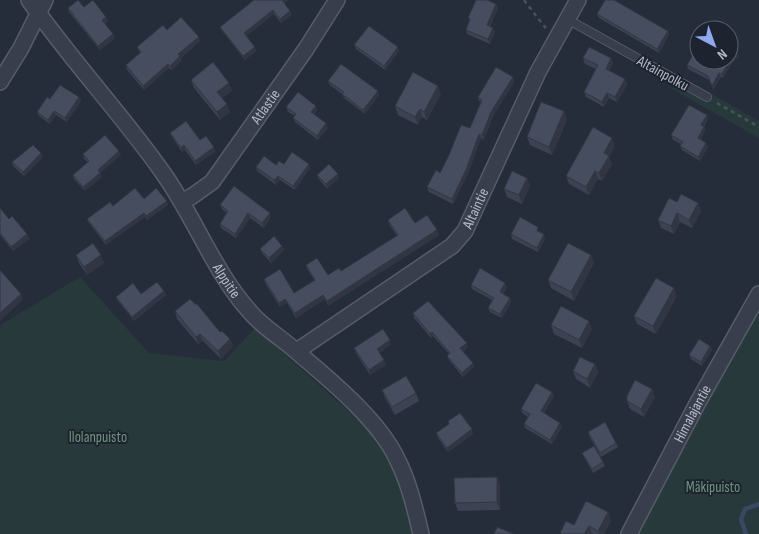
<svg xmlns="http://www.w3.org/2000/svg" width="759" height="534" viewBox="0 0 759 534" font-family="'Sofia Sans Condensed',sans-serif">
<style>
.green{fill:#28393c}
.lines{fill:none;stroke-linecap:round;stroke-linejoin:round}
.stream{stroke:#3c4762;stroke-width:4.5}
.service-casing{stroke:#575c69;stroke-width:10}
.minor-casing{stroke:#575c69;stroke-width:18}
.path{stroke:#455459;stroke-width:2.5;stroke-dasharray:4 4;stroke-linecap:butt}
.service{stroke:#383e4b;stroke-width:8}
.minor{stroke:#383e4b;stroke-width:15}
.wall{fill:#3c4251}
.shaded-wall{fill:#313642}
.building{fill:#464d5e;stroke:#313642}
.labels{text-anchor:middle;stroke-width:4;stroke-linejoin:round;paint-order:stroke}
.street-label{font-size:15px;fill:#b4b9c6;stroke:#1e2330}
.park-label{font-size:15px;fill:#6d957b;stroke:#1e2330}
</style>
<rect width="100%" height="100%" fill="#252c3a"/>
<path class="green" d="M680,76L759,121V138L672,89Z
M80,277L149,353L224,361L255,328L345,408L371,433L394,472L410,508L415,534H0V328L2,324Z
M759,305V534H637L704,403Z"/>
<g class="lines">
<path class="stream" d="M746,534L741,519L745,509L759,504"/>
<g class="service-casing">
<path id="service" d="M567,19L707,97"/>
</g>
<g class="minor-casing">
<g id="minor">
<path id="s1" d="M29,0C70,59 119,111 161,170C194,215 213,271 251,313C264,328 283,339 297,352C330,380 379,420 397,459C409,482 415,509 421,534"/>
<path d="M0,82L21,48L45,0"/>
<path id="s2" d="M181,201L191,197L212,182L306,49L337,0"/>
<path id="s3" d="M297,351L452,246L465,231L538,72L578,0"/>
<path id="s4" d="M629,534L697,404L759,294"/>
</g>
</g>
<path class="path" d="M524,0L543,25L546,28
M717,103L759,127"/>
<use href="#service" class="service"/>
<use href="#minor" class="minor"/>
</g>
<path class="wall" d="M284,3L290,11L292,15L281,23L274,14L246,36L256,51L245,60L222,31L220,27Z
M496,4L498,8L490,27L493,28L495,32L490,44L467,34L466,30L470,21L468,18Z
M84,7L106,17L108,21L105,23L113,34L115,38L100,50L69,12L68,8Z
M597,14L668,31L669,35L659,53L599,18Z
M167,30L200,41L181,58L182,60L172,70L169,68L144,90L127,70L126,65L140,53L137,47Z
M354,45L399,51L385,70L356,49Z
M737,53L738,57L732,63L723,78L721,77L713,90L709,80L688,69L687,65L699,60Z
M583,58H611L613,63L609,71L625,79L627,85L617,102L609,98L604,107L586,97L584,92L596,69L585,64Z
M513,77L514,82L493,116L484,140L481,138L468,174L453,204L429,192L427,187L440,173L470,128L481,102L479,101L478,97Z
M191,80L232,91L222,98L230,112L220,120L194,88Z
M328,81L379,95L365,114L344,98L342,94L330,85Z
M441,94L427,120L422,117L418,125L398,115L395,106Z
M79,97L81,101L67,122L56,115L50,124L39,116L37,112L50,99Z
M286,107L317,110L314,114L328,128L318,140L295,122L293,118L295,116L288,112Z
M564,111L567,120L552,155L530,145L527,137Z
M708,119L704,127L705,131L701,139L706,143L708,147L700,161L682,150L680,146L681,144L673,140L671,135Z
M170,133L200,140L216,151L196,165L185,150L182,152L172,137Z
M615,146L609,157L612,164L602,181L598,179L589,195L569,184L566,176Z
M83,154L121,155L100,173L102,177L85,191L74,179L73,175L88,162L84,159Z
M43,157L24,176L13,166L12,162Z
M284,164L310,168L295,190L280,180L276,185L257,171L256,167Z
M317,175L339,178L327,189L319,179Z
M527,178L530,186L522,204L507,197L504,189Z
M144,199L168,205L147,220L145,217L106,245L89,223L87,219L113,206Z
M677,202L698,203L701,211L692,228L680,222L674,234L661,228L658,220Z
M220,205L271,217L264,228L250,218L236,238L221,228L220,224L227,213L222,209Z
M0,208L9,219L27,234L29,239L13,251L0,235Z
M388,220L415,223L439,235L328,306L325,299L296,318L287,303L280,307L265,283L264,279L294,293L315,281L307,269L306,265L328,275L341,271L397,236L389,224Z
M540,231L539,232L545,239L538,252L512,239L511,234Z
M282,246L284,250L271,263L262,253L260,249Z
M76,255L104,263L87,275L79,263Z
M591,255L594,263L574,301L551,288L548,280Z
M471,285L507,287L503,294L510,298L511,302L502,318L490,312L488,308L492,300L472,289Z
M164,291L166,295L134,321L118,301L116,297Z
M677,296L656,334L637,324L634,316Z
M175,311L220,332L230,339L233,346L221,359L203,341L198,344L177,319Z
M413,313L468,347L463,352L473,363L474,367L463,377L449,360L447,356L449,354L433,336L431,338L414,318Z
M551,325L592,329L582,348L554,334Z
M391,344L379,353L384,360L386,365L370,375L356,353L354,348Z
M710,346L712,350L702,366L691,359L689,355Z
M595,364L598,372L590,388L576,379L573,371Z
M652,389L655,397L644,417L630,409L627,401Z
M382,390L416,393L419,401L395,415L385,398Z
M552,392L554,396L544,413L560,423L562,427L552,444L525,428L524,424L528,417L522,413L521,409Z
M448,421L473,434L448,452L438,438L436,433L449,424Z
M588,432L616,443L618,447L601,457L589,436Z
M582,453L603,462L605,466L593,473L584,457Z
M500,485V510L458,511L455,503Z
M608,512L611,521L604,534H561L560,533L574,525Z"/>
<path class="shaded-wall" d="M282,0H289L283,4Z
M496,4L498,8L488,30L487,25Z
M273,10L274,14L245,37L244,33Z
M290,11L292,15L281,23L280,19Z
M106,17L108,21L104,24L102,20Z
M493,28L495,32L490,44L488,39Z
M668,31L669,35L659,53L657,49Z
M113,34L115,38L100,50L98,46Z
M199,37L200,41L181,58L182,60L172,70L170,66L178,54Z
M255,47L256,51L245,60L243,56Z
M398,47L399,51L385,70L384,66Z
M737,53L738,57L732,63L723,78L722,74L731,59Z
M611,58L613,63L607,74L606,69Z
M168,64L169,68L144,90L143,86Z
M719,73L721,77L713,90L712,86Z
M513,77L514,82L493,116L484,140L482,135L491,112Z
M625,79L627,85L617,102L615,97Z
M229,83L232,91L220,100L217,92Z
M438,86L441,94L427,120L424,112Z
M378,91L379,95L365,114L363,110Z
M607,93L609,98L604,107L602,102Z
M79,97L81,101L67,122L65,118Z
M227,104L230,112L220,120L217,112Z
M316,106L317,110L313,116L311,112Z
M420,109L422,117L418,125L415,117Z
M54,111L56,115L50,124L48,120Z
M564,111L567,120L552,155L549,147Z
M707,115L708,119L702,129L701,125Z
M326,123L328,128L318,140L317,136Z
M704,127L705,131L699,142L698,138Z
M479,134L481,138L468,174L453,204L452,199Z
M612,138L615,146L609,157L612,164L602,181L599,173L604,153Z
M706,143L708,147L700,161L698,157Z
M184,145L185,150L182,152L181,148Z
M214,147L216,151L196,165L195,161Z
M119,151L121,155L100,173L102,177L85,191L83,187L98,170Z
M41,153L43,157L24,176L23,172Z
M309,164L310,168L295,190L293,186Z
M595,171L598,179L589,195L586,187Z
M338,174L339,178L327,189L326,184Z
M278,176L280,180L276,185L274,180Z
M527,178L530,186L522,204L519,195Z
M167,201L168,205L147,220L146,216Z
M698,203L701,211L692,228L689,220Z
M144,213L145,217L106,245L105,241Z
M248,213L250,218L236,238L235,234Z
M270,213L271,217L264,228L262,223Z
M677,213L680,222L674,234L671,226Z
M437,230L439,235L328,306L327,301Z
M27,234L29,239L13,251L11,247Z
M544,234L545,239L538,252L537,248Z
M282,246L284,250L271,263L269,258Z
M101,255L104,263L87,275L84,267Z
M591,255L594,263L574,301L571,292Z
M505,283L507,287L501,296L500,292Z
M674,288L677,296L656,334L653,326Z
M164,291L166,295L134,321L132,317Z
M21,294L23,300L0,321V313Z
M323,295L325,299L296,318L295,313Z
M510,298L511,302L502,318L500,314Z
M285,299L287,303L280,307L279,303Z
M589,321L592,329L582,348L579,340Z
M432,332L433,336L431,338L430,334Z
M200,334L203,341L198,344L196,337Z
M230,339L233,346L221,359L218,351Z
M390,340L391,344L378,353L377,349Z
M467,343L468,347L462,353L460,348Z
M710,346L712,350L702,366L701,362Z
M384,360L386,365L370,375L369,370Z
M473,363L474,367L463,377L462,373Z
M595,364L598,372L590,388L587,379Z
M652,389L655,397L644,417L641,409Z
M552,392L554,396L543,416L541,411Z
M560,423L562,427L552,444L550,440Z
M472,429L473,434L448,452L447,448Z
M497,477L500,485V510L497,502Z
M608,512L611,521L604,534H599L598,531Z
M589,526L592,534H584Z"/>
<path class="building" d="M78,0L84,7L93,0L106,17L102,20L113,34L98,46L68,8Z
M254,0H282L290,11L280,19L273,10L244,33L255,47L243,56L220,27Z
M476,0H487L496,4L487,25L493,28L488,39L466,30L470,19L468,18Z
M605,0H614L668,31L657,49L597,14Z
M181,17L199,37L178,54L180,56L170,66L168,64L143,86L126,65L141,52L137,47L163,25L167,30Z
M369,26L398,47L384,66L354,45Z
M729,45L737,53L731,59L722,74L719,73L712,86L708,76L687,65L697,48L699,49V60H729Z
M589,47L611,58L606,69L625,79L615,97L607,93L602,102L584,92L598,65L583,58Z
M213,62L229,83L217,92L227,104L217,112L191,80Z
M341,64L378,91L363,110L342,94L344,92L328,81Z
M496,67L513,77L491,112L482,135L479,134L466,170L452,199L427,187L436,170L440,173L449,155L461,125L470,128L482,100L478,97Z
M413,72L438,86L424,112L420,109L415,117L395,106Z
M60,85L79,97L65,118L54,111L48,120L37,112L47,97L50,99Z
M298,92L316,106L311,112L326,123L317,136L293,118L296,114L286,107Z
M541,102L564,111L549,147L527,137Z
M689,105L707,115L701,125L704,127L698,138L706,143L698,157L680,146L683,142L671,135Z
M186,121L200,140L206,136L214,147L195,161L184,145L181,148L170,133Z
M593,127L612,138L604,153L609,156L599,173L595,171L586,187L566,176Z
M105,135L119,151L98,170L100,173L83,187L73,175L89,161L83,154Z
M33,145L41,153L23,172L12,162Z
M292,152L309,164L293,186L278,176L274,180L256,167L264,156L276,165L279,161L284,164Z
M329,164L338,174L326,184L317,175Z
M512,171L527,178L519,195L504,189Z
M234,186L270,213L262,223L248,213L235,234L220,224L228,211L220,205Z
M135,188L144,199L156,188L167,201L146,216L144,213L105,241L87,219L110,202L113,206Z
M681,194L698,203L689,220L677,213L671,226L658,220L669,198L677,202Z
M0,208L9,219L12,216L27,234L11,247L0,233Z
M405,208L415,223L427,215L437,230L327,301L323,295L295,313L285,299L279,303L264,279L280,269L294,293L315,280L306,265L317,258L328,275L339,268L341,271L398,235L388,220Z
M520,217L538,227L537,231L544,234L537,248L511,234Z
M274,236L282,246L269,258L260,249Z
M93,243L101,255L84,267L76,255Z
M568,243L591,255L571,292L548,280Z
M480,268L505,283L500,292L510,298L500,314L488,308L494,298L471,285Z
M0,270L21,294L0,313Z
M656,278L674,288L653,326L634,316Z
M157,282L164,291L132,317L116,297L133,283L141,294Z
M190,299L195,304H197L220,332L222,331L230,339L218,351L200,334L196,337L175,311Z
M428,301L467,343L460,348L473,363L462,373L447,356L450,353L432,332L430,334L413,313Z
M561,306L589,321L579,340L551,325Z
M383,329L390,340L377,349L384,360L369,370L354,348Z
M699,339L710,346L701,362L689,355Z
M580,357L595,364L587,379L573,371Z
M406,376L416,393L392,407L382,390Z
M635,380L652,389L641,409L627,401V396Z
M536,383L552,392L541,411L560,423L550,440L524,424L530,414L521,409Z
M460,413L472,429L447,448L436,433L449,424L448,421Z
M605,422L616,443L600,453L588,432Z
M594,446L603,462L592,469L582,453Z
M497,477V502L455,503L454,478Z
M586,501L608,512L598,531L589,526L584,534H562L560,533L566,521L574,525Z
M497,527L514,534H494Z"/>
<g class="labels">
<g class="street-label">
<text transform="translate(663 73) rotate(29)" y="5">Altainpolku</text>
<text dy="5" stroke="none"><textPath href="#s2" startOffset="129">Atlastie</textPath></text>
<text dy="5" stroke="none"><textPath href="#s3" startOffset="232">Altaintie</textPath></text>
<text dy="5" stroke="none"><textPath href="#s1" startOffset="344">Alppitie</textPath></text>
<text dy="5" stroke="none"><textPath href="#s4" startOffset="136">Himalajantie</textPath></text>
</g>
<g class="park-label">
<text x="98" y="442">Ilolanpuisto</text>
<text x="713" y="492">Mäkipuisto</text>
</g>
</g>
<g transform="translate(714 45) rotate(139)"><circle r="24" fill="#1e2330" stroke="#5a5f6c"/>
<path d="M0-4L9 19L0 12L-9 19Z" fill="#90a9ef"/>
<text y="-8" font-size="14" font-weight="bold" text-anchor="middle" fill="#b4b9c6">N</text>
</g>
</svg>
